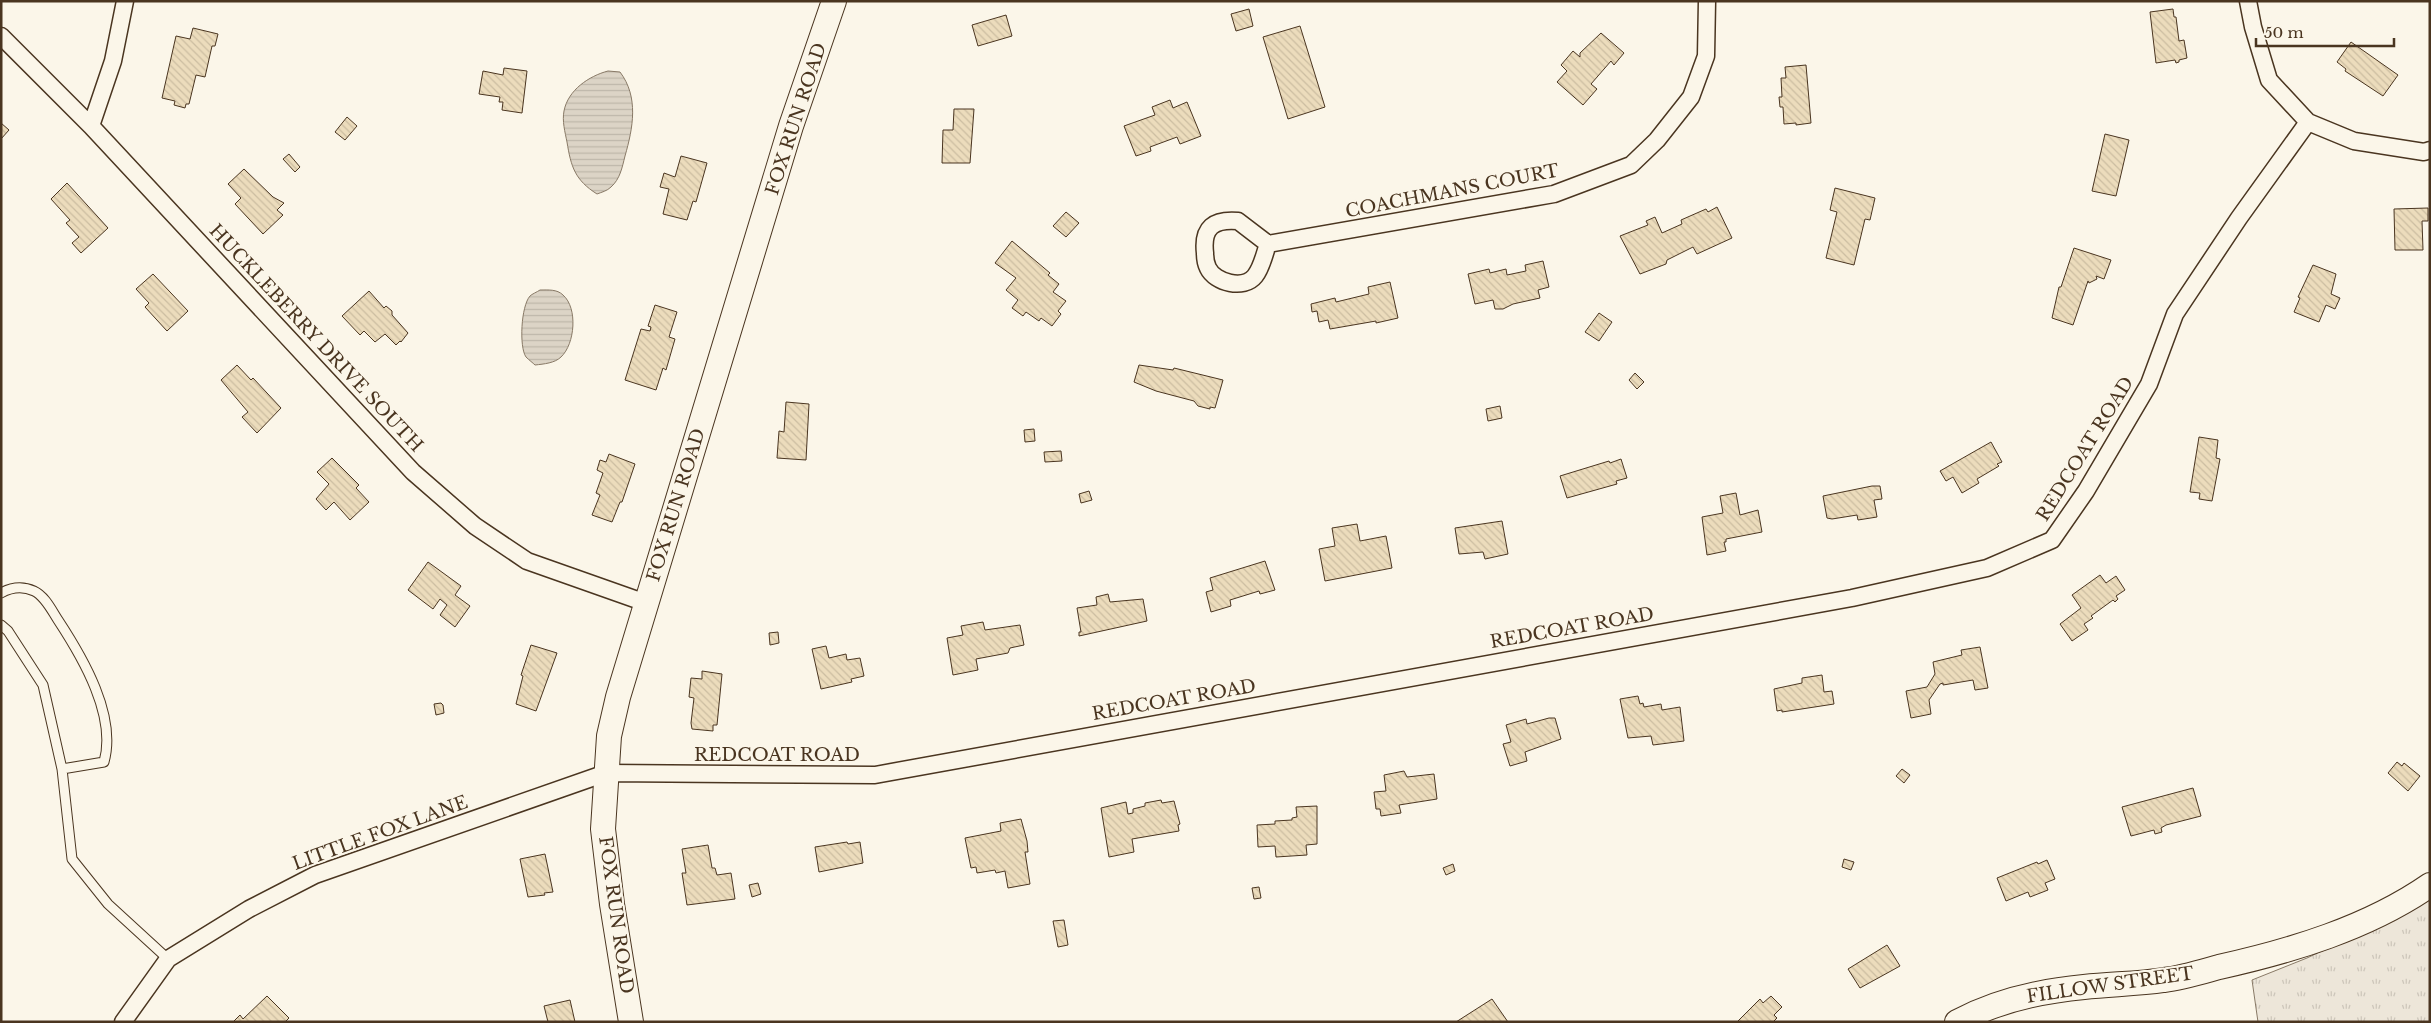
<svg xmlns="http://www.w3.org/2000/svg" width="2431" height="1023" viewBox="0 0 2431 1023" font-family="'Libre Baskerville',serif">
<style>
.grass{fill:url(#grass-tufts);stroke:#887966}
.water{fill:url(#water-rules);stroke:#887966}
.building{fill:url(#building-back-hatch);stroke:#4a3520}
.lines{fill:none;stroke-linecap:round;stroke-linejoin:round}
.lane-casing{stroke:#4a3520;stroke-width:11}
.street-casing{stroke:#4a3520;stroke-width:19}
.secondary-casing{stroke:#4a3520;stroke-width:26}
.lane{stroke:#fbf6e9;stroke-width:9}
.street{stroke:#fbf6e9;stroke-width:16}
.secondary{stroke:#fbf6e9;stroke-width:24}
.labels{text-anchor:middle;stroke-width:4;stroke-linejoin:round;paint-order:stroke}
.street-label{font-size:18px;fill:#4a3520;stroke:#fbf6e9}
</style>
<defs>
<pattern id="grass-tufts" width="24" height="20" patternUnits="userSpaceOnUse" patternTransform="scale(1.25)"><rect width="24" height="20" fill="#ede6d9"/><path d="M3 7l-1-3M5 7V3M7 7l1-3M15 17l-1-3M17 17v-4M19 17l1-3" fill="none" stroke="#cdc6ba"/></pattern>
<pattern id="water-rules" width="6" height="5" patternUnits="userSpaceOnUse" patternTransform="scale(1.25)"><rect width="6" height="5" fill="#dcd4c6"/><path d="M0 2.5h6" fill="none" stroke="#beb7aa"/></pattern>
<pattern id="building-back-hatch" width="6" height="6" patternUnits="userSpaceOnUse" patternTransform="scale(1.25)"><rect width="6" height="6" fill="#ecdcbc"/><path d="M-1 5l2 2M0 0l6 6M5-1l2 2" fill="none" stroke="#ccbda1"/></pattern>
</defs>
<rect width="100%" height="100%" fill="#fbf6e9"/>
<path class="grass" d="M2430,900V1022H2258L2252,980L2307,958Z"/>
<path class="water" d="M608,71L620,72C639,97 633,128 625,156C622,168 620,179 611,187C607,191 602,192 597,194C575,180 571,167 567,142C565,132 562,121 564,111C568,90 589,76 608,71Z
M540,290C548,290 557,289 563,295C578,308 575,344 561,357C555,363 544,364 535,365C533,363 529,360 526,357C519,347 521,306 530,296C532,294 537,292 540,290Z"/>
<path class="building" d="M1249,9L1253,26L1236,31L1231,14Z
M2173,9L2174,17H2176L2179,41L2184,40L2187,58L2179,60V62L2176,63L2175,60L2156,63L2150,12Z
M1006,15L1012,36L978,46L972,25Z
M1300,26L1325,107L1288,119L1263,37Z
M193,28L218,34L215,46H212L205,77L196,75L189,104H186L185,108L174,105L175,101L162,98L176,36L190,39Z
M1601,33L1624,53L1614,65L1611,61L1591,84L1597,89L1583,105L1557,82L1567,71L1561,65L1573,51L1580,57V53Z
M2351,42L2398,75L2383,96L2345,71L2346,69L2337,62Z
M1806,65L1811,123L1796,125V123L1784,124L1783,107H1780L1779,97H1782L1781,78H1786L1785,67Z
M504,68L527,71L522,113L502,110L503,102H499L500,97L479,94L483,71L503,75Z
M1170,100L1173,108L1187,102L1201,136L1180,144L1177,137L1150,147L1151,151L1136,156L1124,126L1155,115L1152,107Z
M954,109H974L970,163H942L943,130H953Z
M347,117L357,126L345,140L335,132Z
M1,123L9,130L1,139Z
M2105,134L2129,140L2116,196L2092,191Z
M289,154L300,167L295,172L283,159Z
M681,156L707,163L696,202L693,201L687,220L663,214L669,189L660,187L664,173L675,177Z
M244,169L273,197L284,203L277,210L283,215L263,234L235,204L241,198L228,184Z
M67,183L108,228L81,253L72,243L79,237L66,223L70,220L51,199Z
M1835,188L1875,198L1870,220L1865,219L1854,265L1826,258L1837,212L1830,210Z
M1717,207L1732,238L1697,254L1693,247L1667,260L1666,264L1640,274L1620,236L1648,225L1646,221L1655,217L1662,233L1682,224L1681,220L1706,209L1708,212Z
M2428,208V221H2422L2423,250H2395L2394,209Z
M1066,212L1079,223L1066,237L1053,226Z
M1012,241L1050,273L1048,275L1059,284L1053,292L1066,301L1058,311L1061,314L1052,326L1041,318L1039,321L1026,312L1023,316L1012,308L1018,300L1006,290L1016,278L995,263Z
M2074,248L2111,260L2104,279L2096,276L2097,279L2089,283L2088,281L2073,325L2052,318L2059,287H2061Z
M1543,261L1549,287L1538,290L1540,298L1513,304L1503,309H1495L1493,300L1475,304L1468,274L1489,269L1490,273L1506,269L1507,275L1526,271L1525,265Z
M2313,265L2336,274L2331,294L2340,298L2335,309L2326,305L2319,322L2294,312L2300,298L2298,297Z
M153,274L188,311L167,331L145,307L149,303L136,289Z
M1390,282L1398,318L1376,323V321L1330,329L1328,320L1319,322L1317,311L1312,312L1311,304L1335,298L1336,302L1369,294L1368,287Z
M369,291L384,308L386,306L392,311V315L408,333L401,342L400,341L396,345L385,334L375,342L364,331L360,335L342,316Z
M655,305L677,312L669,337L675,339L666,370L663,368L656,390L625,380L641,329L650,331L651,327L648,326Z
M1599,313L1612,322L1599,341L1585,332Z
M237,365L251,380L253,378L281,408L257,433L242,417L248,412L221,380Z
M1139,365L1173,370L1174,368L1223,380L1215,408L1210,407V409L1198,406L1194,401L1156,391L1134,382Z
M1635,373L1644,382L1637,389L1629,380Z
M786,402L809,404L806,460L777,458L779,431L784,432Z
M1500,406L1502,418L1488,421L1486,409Z
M1034,429L1035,441L1025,442L1024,430Z
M2199,437L2218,440L2216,458L2220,459L2212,501L2199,499L2200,493L2190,492Z
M1991,442L2002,462L1997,464L1999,466L1977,479L1979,483L1962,493L1953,477L1946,481L1940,471Z
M1061,451L1062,461L1045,462L1044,452Z
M609,454L635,464L622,502H620L612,522L592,515L600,495L596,493L603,473L597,470L600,460L606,462Z
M332,458L359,485L356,488L369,502L350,520L334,502L326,510L316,499L329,484L317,472Z
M1621,459L1627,478L1616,481L1617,484L1567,498L1560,476L1609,461L1610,463Z
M1872,486H1880L1882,499L1874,500L1877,517L1858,520L1857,515L1832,519L1827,518L1823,496Z
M1089,491L1092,500L1081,503L1079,494Z
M1736,493L1740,515L1758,510L1762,532L1726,539V542H1724L1726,551L1707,555L1702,517L1723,513L1720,496Z
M1502,521L1508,554L1485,559L1483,552L1459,554L1455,528Z
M1357,524L1360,541L1386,536L1392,568L1325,581L1319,549L1335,546L1332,528Z
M1265,561L1275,590L1260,594L1259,591L1230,600L1231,606L1211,612L1206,592L1213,590L1210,578Z
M428,562L461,586L455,595L470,606L455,627L440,615L447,605L440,599L433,609L408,590Z
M2100,575L2106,583L2116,576L2125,590L2116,596L2118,599L2115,602L2113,600L2091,616L2093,618L2084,624L2088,630L2072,641L2060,624L2081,608L2072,595Z
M1108,594L1110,602L1143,599L1147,621L1079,636V632H1081L1077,608L1097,605L1096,597Z
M983,622L985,630L1020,625L1024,645L1010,648L1008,653L976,659L978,670L953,675L947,638L963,635L961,626Z
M778,632L779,643L770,645L769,633Z
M531,645L557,653L536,711L516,704L523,676L521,675Z
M826,646L829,658L846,654L847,660L860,658L864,676L851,679L852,682L821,689L812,649Z
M1980,647L1988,688L1975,690L1973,680L1943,685V683L1940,684L1929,700L1931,714L1911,718L1906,691L1927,687L1935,674L1933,662L1962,655L1961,650Z
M702,671L722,674L717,725H713V731L692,729L691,723L694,698L689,697L691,678L702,679Z
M1822,675L1824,692L1832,691L1834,704L1782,712V710L1777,711L1774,689L1802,683V678Z
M1638,696L1640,704L1643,703L1644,707L1661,704L1662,710L1680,707L1684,741L1653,745L1651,736L1628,738L1620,699Z
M441,703L443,705L444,713L436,715L434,704Z
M1549,718H1555L1561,739L1525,752L1527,761L1510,766L1503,744L1511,742L1506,725L1526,719L1527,724Z
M2397,762L2402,766L2404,763L2420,776L2408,791L2388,773Z
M1902,769L1910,775L1904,783L1896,776Z
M1404,771L1407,777L1434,774L1437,799L1399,805L1401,813L1381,816L1380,809H1376L1374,792L1386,791L1384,775Z
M2193,788L2201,816L2166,825L2161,828L2162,832L2155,834L2154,830L2131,836L2122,807Z
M1161,800L1162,803L1174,801L1180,824L1178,825L1179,831L1132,839L1134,852L1109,857L1101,808L1126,802L1128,814L1133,813V809L1145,806V803Z
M1317,806V844L1306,845L1307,855L1276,857L1275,846L1258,847L1257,825L1275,824V821L1292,820V818L1297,817L1296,807Z
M1021,819L1027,841L1028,852H1025L1030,884L1008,888L1005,871L996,873L995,870L977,873L976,867L971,868L965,838L1001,831L1000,823Z
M847,842L848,844L860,842L863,863L819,872L815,847Z
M708,845L712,868H715L717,875L731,873L735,899L687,905L682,873H686L682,849Z
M545,854L553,892L544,893L545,895L528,897L520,859Z
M1844,859L1854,862L1851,870L1842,867Z
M2047,860L2055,879L2045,883L2048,890L2030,897L2028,892L2006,901L1997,878L2037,862L2038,864Z
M1453,864L1455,871L1446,875L1443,868Z
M758,883L761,894L752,897L749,885Z
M1259,887L1261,898L1254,899L1252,888Z
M1064,920L1068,945L1058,947L1053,921Z
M1887,945L1900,966L1860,988L1848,969Z
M267,996L289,1018L285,1022H233L240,1015L243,1019Z
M1771,996L1782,1007L1774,1015L1777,1018L1773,1022H1737L1760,999L1763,1003Z
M1492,999L1508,1022H1456Z
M570,1000L575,1022H548L544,1006Z"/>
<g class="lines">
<g class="lane-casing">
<path id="lane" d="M1,593C12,587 23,586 34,591C45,596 52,611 58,620C83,658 117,716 104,762L62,769
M1,625L8,631L43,685L62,769L72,859L108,904L168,959"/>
</g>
<g class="street-casing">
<path id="street" d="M2248,1L2253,27L2269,80L2308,122L2354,141L2424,152L2430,150
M1,36L91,126L413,472L475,526L527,561L646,603
M91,126L113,61L125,1
M1268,244C1264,255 1262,267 1255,276C1244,290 1215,283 1208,268C1206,264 1205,258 1205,253C1202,227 1214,219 1238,221L1268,244L1554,194L1631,165L1657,140L1691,97L1706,56L1707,1
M123,1022L168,959L249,909L315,875L606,773L875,775L1852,598L1987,568L2052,540L2086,491L2149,384L2175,314L2239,218L2308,122"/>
</g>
<g class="secondary-casing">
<path id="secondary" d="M631,1022L612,904L603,829L609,736L618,697L791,126L834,1
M1957,1022C1996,1001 2041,991 2084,987C2111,984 2137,984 2164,980C2182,978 2201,972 2219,967C2291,951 2368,928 2430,885"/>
</g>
<use href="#lane" class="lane"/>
<use href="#street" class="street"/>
<use href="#secondary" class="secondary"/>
</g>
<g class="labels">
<g class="street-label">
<text transform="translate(796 119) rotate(-72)" y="6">FOX RUN ROAD</text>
<text transform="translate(1452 191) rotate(-11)" y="6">COACHMANS COURT</text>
<text transform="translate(316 338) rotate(47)" y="6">HUCKLEBERRY DRIVE SOUTH</text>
<text transform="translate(2085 449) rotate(-58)" y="6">REDCOAT ROAD</text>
<text transform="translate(676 505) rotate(-73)" y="6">FOX RUN ROAD</text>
<text transform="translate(1572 628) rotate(-10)" y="6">REDCOAT ROAD</text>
<text transform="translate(1174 700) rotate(-10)" y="6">REDCOAT ROAD</text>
<text x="777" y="761">REDCOAT ROAD</text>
<text transform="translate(380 833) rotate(-20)" y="6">LITTLE FOX LANE</text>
<text transform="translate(616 915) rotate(82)" y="6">FOX RUN ROAD</text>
<text transform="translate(2110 985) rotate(-8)" y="6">FILLOW STREET</text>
</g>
</g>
<rect width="2431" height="1023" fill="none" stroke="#4a3520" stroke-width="5"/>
<path d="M2256 38v8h138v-8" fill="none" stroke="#4a3520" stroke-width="2.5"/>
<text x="2264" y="38" font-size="15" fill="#4a3520" stroke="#fbf6e9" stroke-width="4" paint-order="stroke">50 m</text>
</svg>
